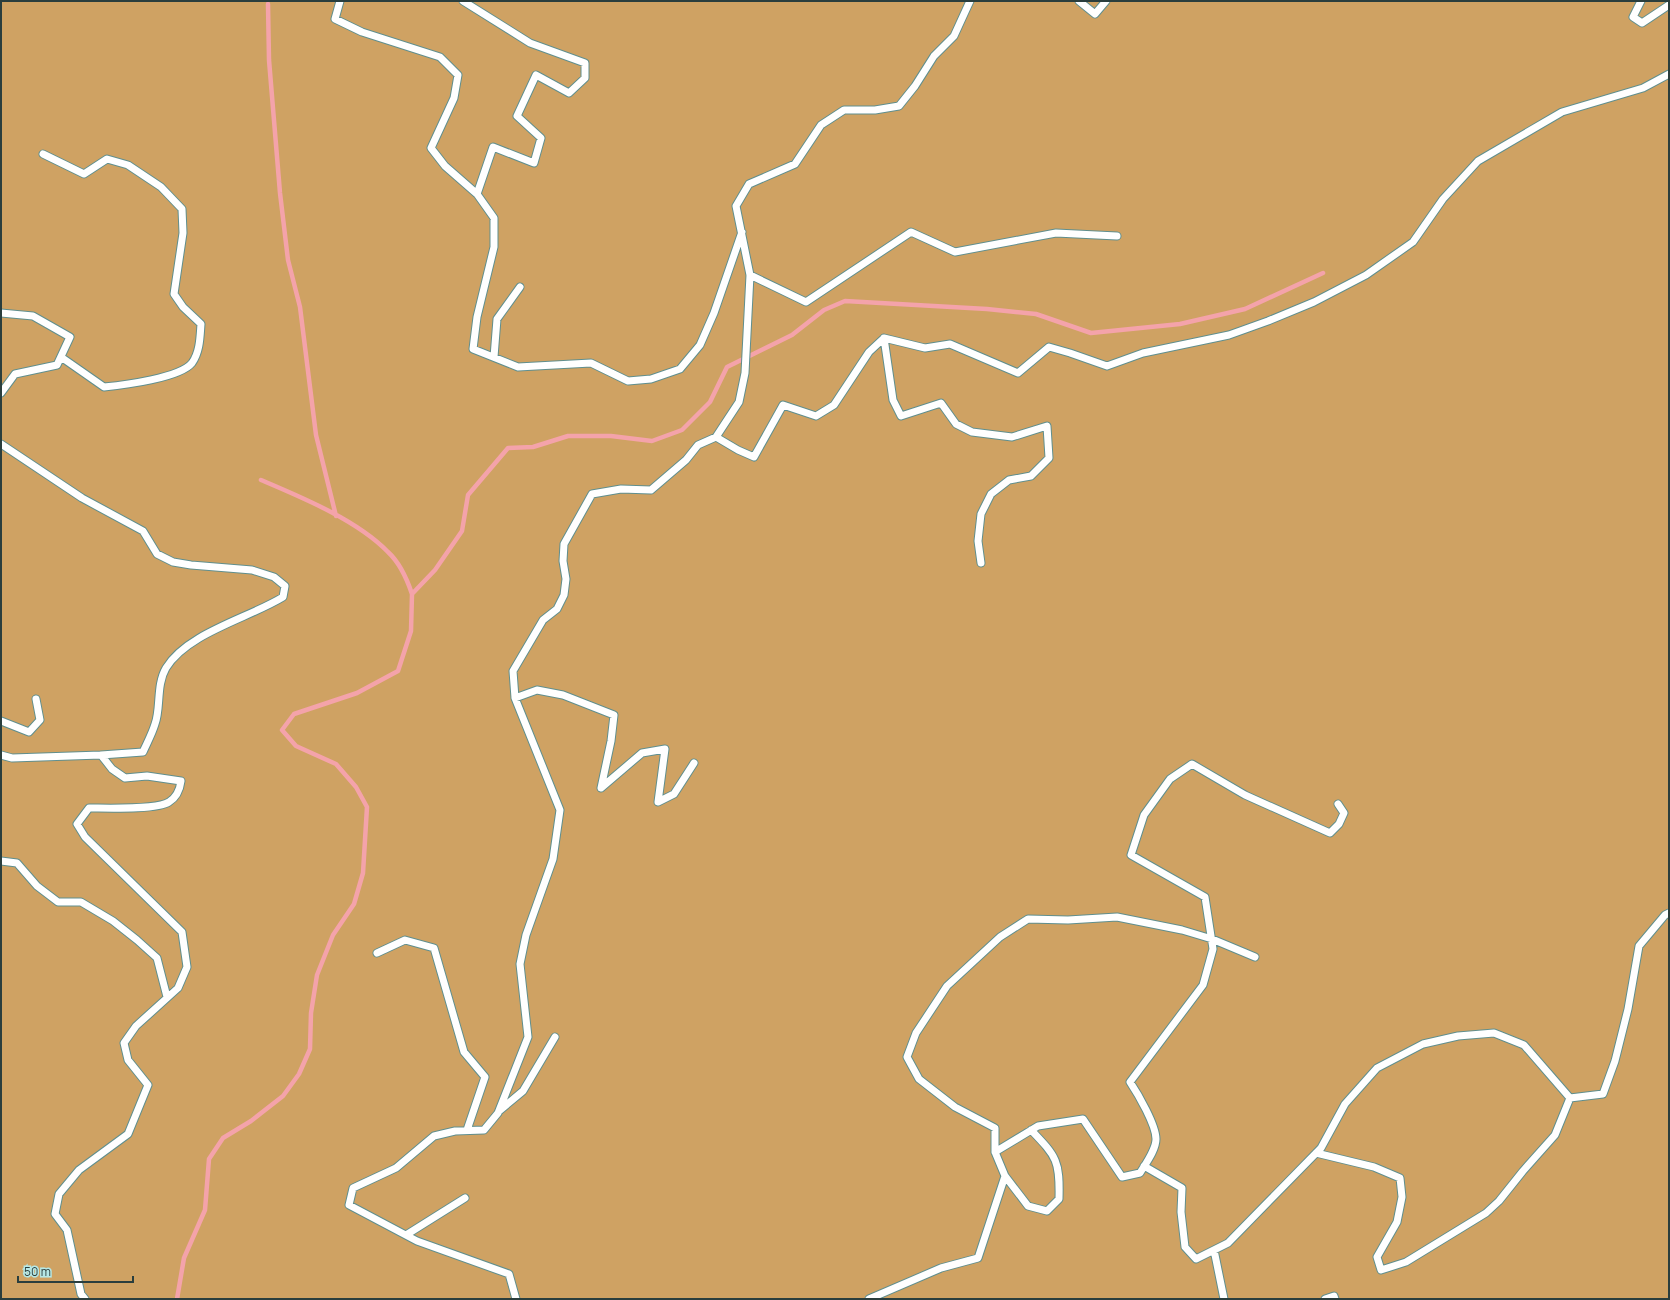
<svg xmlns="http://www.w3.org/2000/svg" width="1670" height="1300" viewBox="0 0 1670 1300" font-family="Manrope,sans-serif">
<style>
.forest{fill:#cfa263}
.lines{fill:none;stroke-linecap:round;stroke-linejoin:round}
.stream{stroke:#f4a3aa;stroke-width:4.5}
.lane-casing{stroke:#608f8e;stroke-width:9}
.lane{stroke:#fff;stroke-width:7}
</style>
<rect width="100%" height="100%" fill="#b6e8e6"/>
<path class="forest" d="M1,1H1669V1299H1Z"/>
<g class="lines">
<path class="stream" d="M268,4L269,60L280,193L288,260L300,307L316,435L336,516
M261,480C301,497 357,520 388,552C400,563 407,579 412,594
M177,1299L184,1258L205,1210L209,1159L223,1138L251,1121L283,1096L299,1074L310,1049L311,1013L317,975L333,935L354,904L363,873L367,807L356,787L336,764L296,746L282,730L294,714L357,693L398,671L411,631L412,594L435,570L462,531L468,495L508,448L533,447L568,436H611L652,441L682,430L710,402L727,367L792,335L824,310L845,301L987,309L1036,314L1091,333L1180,324L1245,309L1323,273"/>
<g class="lane-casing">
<path id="lane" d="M340,1L335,19L362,32L440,57L458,75L454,98L431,148L445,166L477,194L494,218V247L477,317L473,349L518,367L591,363L628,381L651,379L680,369L700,345L714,313L742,232
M463,1L530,43L585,63V78L569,93L536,75L517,116L541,138L534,163L493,147L477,194
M1079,1L1095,14L1106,1
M1641,1L1633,17L1642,23L1669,5
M43,154L84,174L107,159L128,165L161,187L182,209L183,233L174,294L183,307L201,324C200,337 200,352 192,363C180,378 124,385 104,387L61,357
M750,275L806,302L911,232L955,252L1056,233L1117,236
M1,313L33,316L70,337L57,365L15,374L1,393
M884,338L893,400L901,416L941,403L956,424L972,432L1012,437L1047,426L1049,458L1031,476L1009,480L991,494L981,514L978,541L981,563
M494,357L497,319L520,287
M716,437L738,450L754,457L783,405L816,416L834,405L869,352L884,338L925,348L950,344L1018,373L1049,347L1070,353L1107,366L1143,353L1229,335L1268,321L1314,302L1366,275L1413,242L1443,199L1478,161L1562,112L1643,88L1669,74
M1,444L82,498L143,531L157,554L173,562L191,565L252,570L274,577L285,586L283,597C249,618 187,633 166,668C156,685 161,708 155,724C152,734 147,743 143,752L101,755L112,769L125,778L147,776L181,781C180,789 177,797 169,802C157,810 106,808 89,808L77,824L85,837L182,932L187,967L178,988L136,1026L124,1043L128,1060L148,1085L128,1134L79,1170L59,1194L55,1214L67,1230L81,1294L85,1299
M515,698L537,690L563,695L614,715L611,741L601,788L642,753L665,749L658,802L674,794L694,763
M1,721L29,732L40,720L36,699
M1,755L12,758L101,755
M1,861L17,863L37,886L58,902H81L113,921L137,940L157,958L167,997
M377,953L405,940L434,948L464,1052L485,1077L467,1130
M499,1111L523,1091L555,1037
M995,1152V1128L955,1107L919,1079L907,1057L916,1033L947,986L1000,937L1028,919L1068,920L1117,917L1182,930L1212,939L1255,957
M1316,1153L1374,1167L1400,1178L1402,1197L1397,1222L1377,1257L1381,1270L1406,1262L1486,1213L1499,1201L1523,1171L1555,1135L1570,1098
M1144,1166L1182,1188L1181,1212L1185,1247L1196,1259L1228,1243L1321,1148L1345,1104L1377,1068L1423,1044L1458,1036L1494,1033L1524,1045L1570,1098L1603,1094L1615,1061L1628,1009L1639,946L1665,915L1669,913
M1005,1176L1028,1206L1047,1211L1059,1199C1060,1161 1057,1157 1031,1130
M406,1235L465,1198
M1214,1250L1224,1299
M516,1299L509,1274L417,1241L349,1205L353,1188L396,1168L434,1136L455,1131L484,1130L498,1113L528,1037L520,964L526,935L553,859L560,810L515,698L513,671L543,620L557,609L564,595L566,579L563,561L564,544L592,494L621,489L651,490L686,460L698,445L716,437L739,402L745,373L750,275L736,206L749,184L795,164L821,125L844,110H875L899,106L915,86L934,56L954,36L970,1
M869,1299L941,1268L978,1258L1005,1176L995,1152L1038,1126L1083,1119L1122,1177L1140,1173C1146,1163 1156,1150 1156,1139C1156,1125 1138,1094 1130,1082L1203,985L1213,949L1205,897L1131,855L1144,815L1170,779L1192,764L1245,795L1330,833L1339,824L1344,813L1338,804
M1325,1299L1334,1296L1335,1299"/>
</g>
<use href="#lane" class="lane"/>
</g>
<rect width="1670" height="1300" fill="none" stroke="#2a3e3d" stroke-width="4"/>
<path d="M18 1276v6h115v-6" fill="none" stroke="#2a3e3d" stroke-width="2"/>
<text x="24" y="1276" font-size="12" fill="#2a3e3d" stroke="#b6e8e6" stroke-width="3" paint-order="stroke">50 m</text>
</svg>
